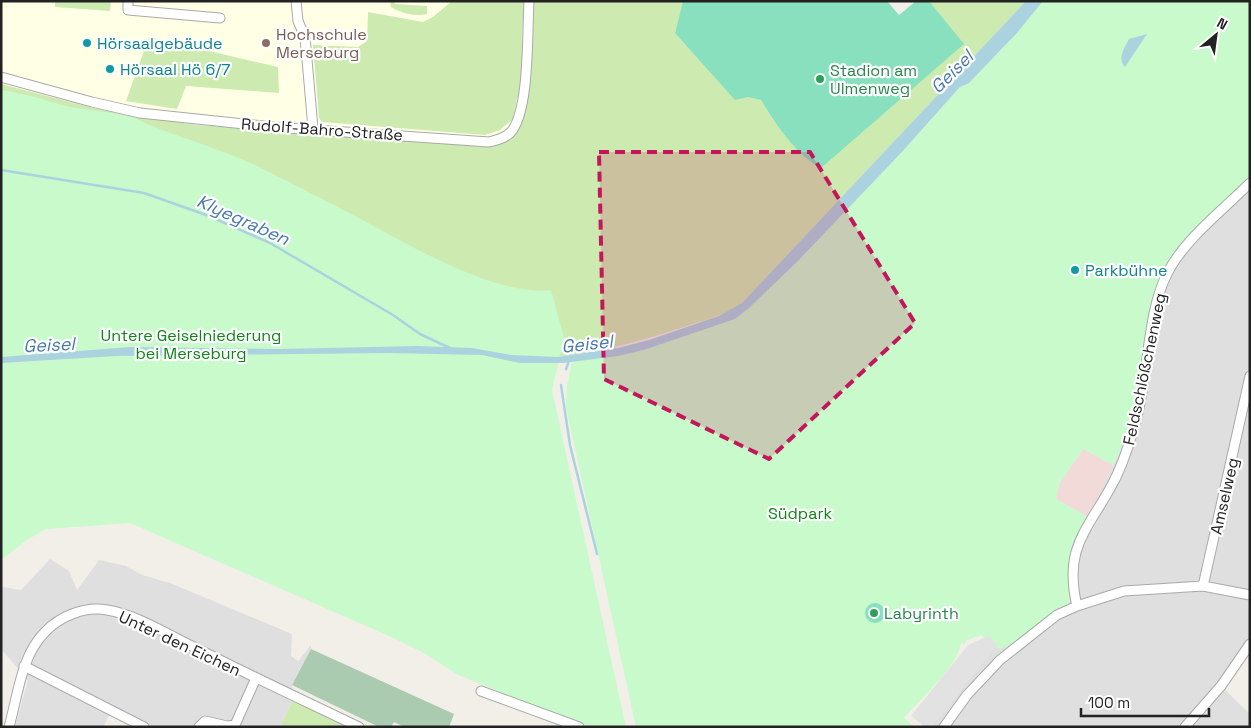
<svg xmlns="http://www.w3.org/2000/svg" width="1251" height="728" viewBox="0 0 1251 728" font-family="'Space Grotesk',sans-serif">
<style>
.residential{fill:#e0dfdf}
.commercial{fill:#f2dad9}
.education{fill:#ffffe5}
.grass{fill:#cdebb0}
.cemetery{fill:#aacbaf}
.park{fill:#c8facc}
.pitch{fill:#88e0be}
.parking{fill:#e2e2e2}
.water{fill:#aad3df}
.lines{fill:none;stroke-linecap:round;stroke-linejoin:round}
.stream{stroke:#aad3df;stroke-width:2.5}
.minor-casing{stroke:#a9a9a9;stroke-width:11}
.minor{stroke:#fff;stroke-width:9}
.marked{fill:#c2185b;fill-opacity:0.2;stroke:#c2185b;stroke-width:4;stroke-dasharray:10 6;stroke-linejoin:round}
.culture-dot{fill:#0f9aa8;stroke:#fff;stroke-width:2}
.education-dot{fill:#8d6e63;stroke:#fff;stroke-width:2}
.leisure-dot{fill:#2e9e5b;stroke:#fff;stroke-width:2}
.labels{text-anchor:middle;stroke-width:4.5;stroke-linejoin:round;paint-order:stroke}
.education-label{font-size:16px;fill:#785e54;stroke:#fff;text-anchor:start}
.culture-label{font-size:16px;fill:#0d838f;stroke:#fff;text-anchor:start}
.leisure-label{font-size:16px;fill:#27864d;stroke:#fff;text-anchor:start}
.street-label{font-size:16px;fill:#222;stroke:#fff}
.park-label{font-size:16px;fill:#0c8416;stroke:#fff}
.water-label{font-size:18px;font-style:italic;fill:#4a7aab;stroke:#fff}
</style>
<rect width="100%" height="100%" fill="#f2efe9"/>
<path class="residential" d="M1250,179V639L1221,686L1250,714V727H931L997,644L1035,627L1069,605L1071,555L1074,542L1126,440L1160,275L1173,254Z
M50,559L69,571L77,590L99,560L126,566L142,575L170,583L292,634L291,656L298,661L311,645V649L292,685L293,700L280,727H136L110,714L103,727H15L28,680L1,649V590L3,587L21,590Z"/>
<path class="commercial" d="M1083,449L1113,465L1088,517L1056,499L1059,484Z"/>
<path class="education" d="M1,1H533L526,109L521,122L505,141L297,132L196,125L93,108L1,84Z"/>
<path class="grass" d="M55,1H111L110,11L55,7Z
M390,1H394L395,4L427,6V14C415,17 401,13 391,7Z
M452,1H524L522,37L523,97L517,98L514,118L500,130L485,135L322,122L319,118L313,45L358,47L367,41L368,12L423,22L433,17Z
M533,1H683L675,33C697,57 729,92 761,100L773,120L963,44L929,1H1026L742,303C728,314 710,319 693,324C644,340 607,351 557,357H1V84L93,108L196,125L493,145L521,122L526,109Z
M149,37L278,67L279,93L186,86L177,109L126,101Z
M293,700L347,727H280Z"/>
<path class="cemetery" d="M311,649L454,714L449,727H404L394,722L391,727H379L292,685Z"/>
<path class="park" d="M1043,1H1250V179L1173,254L1160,275L1137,400L1126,440L1113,465L1083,449L1059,484L1056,499L1088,517L1074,542L1071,555L1069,605C1045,618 1022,643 998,649L981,635L967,640L964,644L961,642C958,667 920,699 904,718L914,727H636L566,407L567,386L572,362L644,350L735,319L749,308L796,263L901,153L960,87L969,83L1017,33Z
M1,90C24,93 44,100 66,106C92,112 128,111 149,125C187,140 227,151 263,169C298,187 333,204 368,223C414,248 499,297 551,290L564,338L552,390L626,727H583L528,709L494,689L458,675L424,653L389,636L130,523L46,529L27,540L1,560Z"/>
<path class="pitch" d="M683,1H887L899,15L916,1H929L964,44L821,168C798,157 774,122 761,100L748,97L735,100L675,33Z
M865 613a10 10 0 1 1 20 0a10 10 0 1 1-20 0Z"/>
<path class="parking" d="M988,636L997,644L931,727H925L911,716L968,645Z"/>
<path class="water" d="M1026,1H1043L1017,33L969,83L960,87L901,153L796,263L749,308L735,319L644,350L618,356L563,363H520L482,355L389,353L116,356L1,363V357L130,347L280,349L417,346L472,348L511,355L557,357L618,348L649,340L719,316L742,303Z
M1147,34L1125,67C1117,58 1124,49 1129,39Z"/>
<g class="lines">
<path class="stream" d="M1,170L144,193L209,216L270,243L393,315L420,334L452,349
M566,369L569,361
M561,385L570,445L597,554"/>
<g class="minor-casing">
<path id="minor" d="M128,1V10L220,18
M296,1L298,21L305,37L313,128
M1,77L92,102L140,113L273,127L489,142C497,140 503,139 510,133C530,113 527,31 529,1
M1203,586L1250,376
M1077,606C1063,547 1088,530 1113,483C1124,462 1131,439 1137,416C1149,372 1147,311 1168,272C1185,239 1223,210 1250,183
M24,666L144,727
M481,691L579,727
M9,727C18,695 21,656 45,632C60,616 85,606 107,610C138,615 170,636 198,649C251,676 305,701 359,727
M199,727L205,721L227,726L235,725L256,678
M944,727L967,695L1000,660L1057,615L1077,606L1124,591L1203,586L1250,595
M1185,727L1221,686L1250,644"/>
</g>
<use href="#minor" class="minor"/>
</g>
<path class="marked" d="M599,152H810L915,323L769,459L604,379Z"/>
<g class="culture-dot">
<circle cx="87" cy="43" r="5"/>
<circle cx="110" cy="69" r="5"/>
<circle cx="1075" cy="270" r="5"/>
</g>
<circle class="education-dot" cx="266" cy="43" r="5"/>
<g class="leisure-dot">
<circle cx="820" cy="79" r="5"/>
<circle cx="874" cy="613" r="5"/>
</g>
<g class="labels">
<g class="education-label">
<text x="276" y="40">Hochschule<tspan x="276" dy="18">Merseburg</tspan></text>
</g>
<g class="culture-label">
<text x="97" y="49">Hörsaalgebäude</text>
<text x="120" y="75">Hörsaal Hö 6/7</text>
<text x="1085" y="276">Parkbühne</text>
</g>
<g class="leisure-label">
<text x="830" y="76">Stadion am<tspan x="830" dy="18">Ulmenweg</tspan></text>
<text x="884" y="619">Labyrinth</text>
</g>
<g class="street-label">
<text transform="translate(322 129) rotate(4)" y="6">Rudolf-Bahro-Straße</text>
<text transform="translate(1144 369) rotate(-78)" y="6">Feldschlößchenweg</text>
<text transform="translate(1224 496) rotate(-77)" y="6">Amselweg</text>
<text transform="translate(180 643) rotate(25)" y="6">Unter den Eichen</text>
</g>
<g class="park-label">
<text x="191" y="341">Untere Geiselniederung<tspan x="191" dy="18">bei Merseburg</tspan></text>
<text x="800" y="519">Südpark</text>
</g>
<g class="water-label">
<text transform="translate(952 72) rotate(-45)" y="6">Geisel</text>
<text transform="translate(243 220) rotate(24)" y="6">Klyegraben</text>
<text transform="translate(587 344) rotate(-6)" y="6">Geisel</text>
<text transform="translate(49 345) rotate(-3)" y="6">Geisel</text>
</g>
</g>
<rect width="1251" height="728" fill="none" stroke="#222222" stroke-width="5"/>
<g transform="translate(1216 35) rotate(29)" stroke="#ffffff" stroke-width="4" paint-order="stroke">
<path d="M0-4L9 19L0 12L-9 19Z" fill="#222222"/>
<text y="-8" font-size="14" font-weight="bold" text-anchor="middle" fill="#222222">N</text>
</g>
<path d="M1081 708v8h128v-8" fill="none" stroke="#222222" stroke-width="2.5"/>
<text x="1088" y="708" font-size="15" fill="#222222" stroke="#ffffff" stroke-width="4" paint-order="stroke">100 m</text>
</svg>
